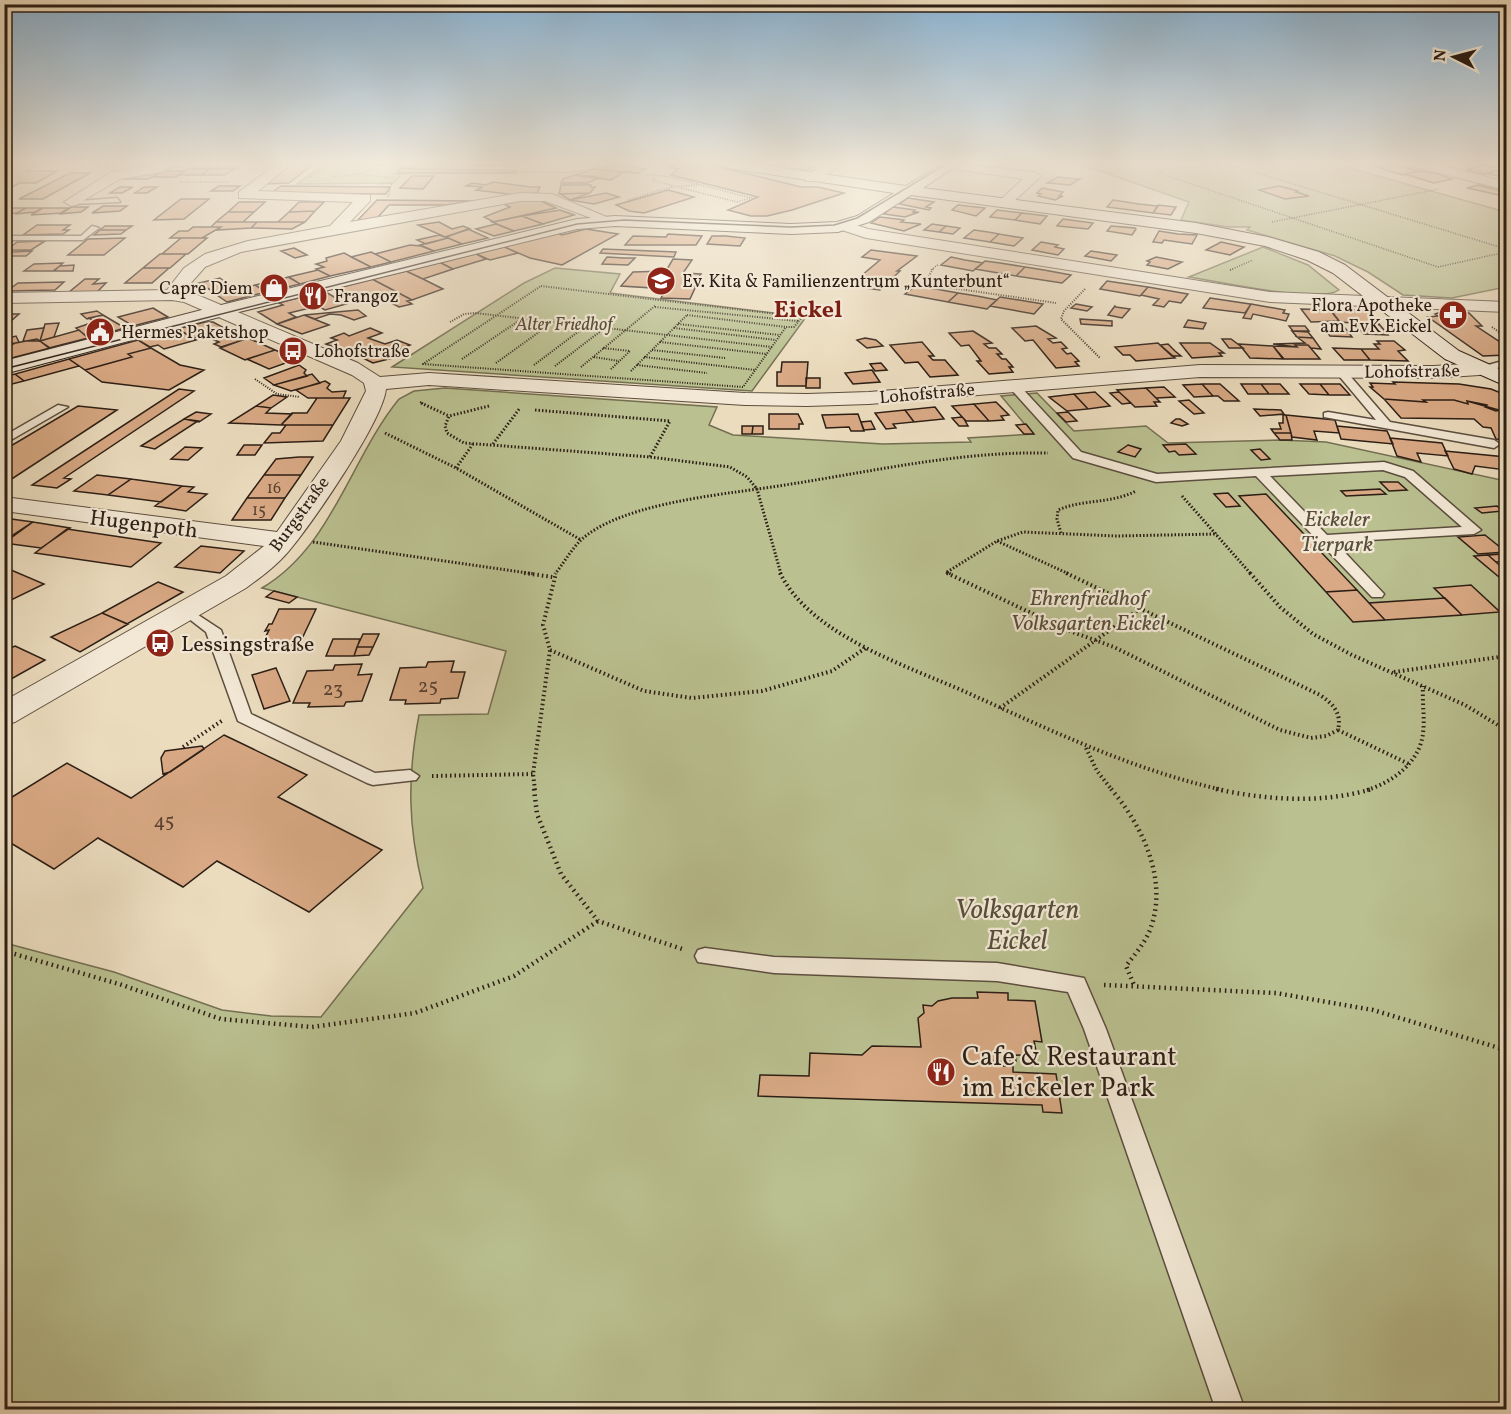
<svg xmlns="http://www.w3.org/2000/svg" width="1511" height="1414" viewBox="0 0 1511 1414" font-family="Vollkorn,serif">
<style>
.green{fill:#bac090;stroke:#736f52;stroke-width:1.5}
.building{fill:#d8a984;stroke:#2c1e15;stroke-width:1.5}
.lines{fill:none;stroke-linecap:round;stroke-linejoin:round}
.lane-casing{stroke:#5c4e3f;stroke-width:3}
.street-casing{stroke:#5c4e3f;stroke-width:2}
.secondary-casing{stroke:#2c1e15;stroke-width:2}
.path-far4{stroke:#2c1e15;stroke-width:1.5;stroke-dasharray:1 1.5;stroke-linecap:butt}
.path-far3{stroke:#2c1e15;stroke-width:2;stroke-dasharray:1 1.5;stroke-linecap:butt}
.path-far2{stroke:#2c1e15;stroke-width:3;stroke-dasharray:1.5 2;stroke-linecap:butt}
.path-far1{stroke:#2c1e15;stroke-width:4;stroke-dasharray:1.5 3;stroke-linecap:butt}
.path{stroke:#2c1e15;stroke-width:4.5;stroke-dasharray:1.5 4;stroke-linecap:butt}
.lane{fill:#f2e8d5;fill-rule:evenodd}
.street{fill:#f2e8d5;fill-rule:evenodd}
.secondary{fill:#f2e8d5;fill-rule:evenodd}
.tram{stroke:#2c1e15;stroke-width:1.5}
.labels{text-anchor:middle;stroke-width:4.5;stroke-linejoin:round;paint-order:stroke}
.far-number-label{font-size:16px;fill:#574131}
.far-poi-label{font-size:18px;fill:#2c1e15;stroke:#f2e8d5;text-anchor:start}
.far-park-label{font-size:18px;font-style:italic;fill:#574f3a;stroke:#f2e8d5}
.far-street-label{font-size:18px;fill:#2c1e15;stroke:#f2e8d5}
.number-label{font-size:20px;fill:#574131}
.park-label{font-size:22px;font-style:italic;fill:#574f3a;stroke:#f2e8d5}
.street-label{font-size:22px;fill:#2c1e15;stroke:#f2e8d5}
.poi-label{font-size:22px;fill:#2c1e15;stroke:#f2e8d5;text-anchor:start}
.far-district-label{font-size:24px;font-weight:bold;fill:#7a1f14;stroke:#f2e8d5}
.near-park-label{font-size:27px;font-style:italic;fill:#574f3a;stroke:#f2e8d5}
.near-poi-label{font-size:27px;fill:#2c1e15;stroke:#f2e8d5;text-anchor:start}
</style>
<rect width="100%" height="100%" fill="#ebdcbe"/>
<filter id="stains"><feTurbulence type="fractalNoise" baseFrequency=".00333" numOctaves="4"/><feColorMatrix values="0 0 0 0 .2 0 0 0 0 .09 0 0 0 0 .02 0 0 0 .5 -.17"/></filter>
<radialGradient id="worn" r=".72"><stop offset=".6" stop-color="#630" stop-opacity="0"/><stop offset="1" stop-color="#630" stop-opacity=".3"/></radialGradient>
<path class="green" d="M1080,164H1335L1506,212V287L1452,298L1403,295L1368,272L1335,256L1247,230L1250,227H1228L1181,220L1189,202Z
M323,165H403L396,173L400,176L393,183L297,184Z
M1263,247L1308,265L1339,290C1318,304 1217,281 1189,277Z
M555,268L620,274L610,293L806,317L752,391L392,367L524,283Z
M445,388L717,407L709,425L733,435L883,444L971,442L968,438L1033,434L1001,396L1037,393L1074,431L1146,426L1168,443L1280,440L1326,442L1506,481V554L1475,556L1506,582V1409L5,1410V943L114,972L222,1010L271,1016L321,1017L423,888C408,826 407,778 419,715L488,714L506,651L262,588C332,547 350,459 399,399L414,391Z"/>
<path class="building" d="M13,164H38L26,171H57L36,183H19L4,192V168Z
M290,164H313L289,183L265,184Z
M613,164H638L632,167L646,169L638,173L602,170Z
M677,164H708L801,187H818L844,193L792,210L767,216H751L728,210L758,197L671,175L678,169L668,166Z
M778,164H800L814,166L807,170L774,167Z
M1393,164L1411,168H1408L1419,171L1402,175L1373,166Z
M1484,165L1503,169L1485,174L1466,170Z
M401,168L519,169L516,173H397Z
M188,169H210L201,175H178Z
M210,169H234L225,175H201Z
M595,169L602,170L624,172L611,180L574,175Z
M1500,170L1506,171V178L1487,173Z
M162,171H185L176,177H152Z
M1421,171L1435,173L1452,179L1434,183L1404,174Z
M136,172L159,173L149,179H125Z
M70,173H90L43,199H19Z
M574,175L591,176L599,178L587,183H561L563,179Z
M412,176H434L423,189L400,188Z
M1058,177L1076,179H1080L1070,185L1047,183Z
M493,182L530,187H540L537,193L515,195L476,190L483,187L466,186L472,183L486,185Z
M561,185H591V187H595L590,193L559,194Z
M1478,185L1506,192V193L1499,195L1467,188Z
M219,186H240L233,191H211Z
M281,186L390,187L386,194L271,193Z
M1279,186L1298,191L1296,192L1309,196L1285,199L1259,190Z
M120,187H133L122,193H110Z
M144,187H157L147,193H135Z
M1042,188L1063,192L1059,196H1063L1055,200L1038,196L1041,194L1037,193Z
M668,190L694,197L644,213L629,211L616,205Z
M590,193L570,200L560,194Z
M606,193L619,197L594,204L570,200Z
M908,198L934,202L926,207L931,208L929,210L900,204Z
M181,199H209L184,219L154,220Z
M377,200L475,201L446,205H389L378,217L357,221Z
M525,200L541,201L556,208L494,222L484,217L510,207L504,204Z
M1113,200L1139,204L1158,206L1153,213L1107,207Z
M239,202H265L254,212H228Z
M299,202H324L315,211L289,212Z
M958,205L985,208L976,216L952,210Z
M1158,205L1176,207L1171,215L1153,213Z
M103,206H127L120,211L92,213Z
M71,207H88L81,212L59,214Z
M893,207L915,210L913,212H919L905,217L884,214Z
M10,208H26L17,213L4,214V211Z
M26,208H43L35,212L15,214Z
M43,208H70L62,213L31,215Z
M560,210L574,215L543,224L522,216Z
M997,210L1022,213L1015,220L990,217Z
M315,211L305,222H278L289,212Z
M228,212H254L243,222H216Z
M1022,213L1047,216L1040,224L1015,220Z
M522,216L543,224L514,231L492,222Z
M880,217L897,219L904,220L901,222L921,224L904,231L871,223Z
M1063,219L1093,223L1088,229L1057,226Z
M216,222H257L251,228L217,230L221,227H211Z
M257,222H305L292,229L251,228Z
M439,222L452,229L463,226L470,229L445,237L418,225Z
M496,224L514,231L494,236L476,229Z
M932,224L946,226L939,232L924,230Z
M37,225H70L63,230H69L63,234L23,235Z
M105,226H132L126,230H100Z
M946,226L960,228L953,234L939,232Z
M1111,226L1135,228L1136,229L1132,235L1107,231Z
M193,227H221L202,238H170L179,231H188Z
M468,229L488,238L462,244L446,237Z
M586,229L618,234L562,265L530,258L502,246L557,233L562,235Z
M100,230H126L121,234L94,235Z
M974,230L988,232L999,234L990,242L964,238Z
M1159,231L1178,234L1197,235L1192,244L1164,240L1162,243L1153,242Z
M668,234L702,236L696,245H625L633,236L666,237Z
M999,234L1023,238L1014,246L990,242Z
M439,235L448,238L426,244L417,240Z
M712,236H726L745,238L740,246L707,244Z
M125,238L104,255H68L88,239Z
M181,238H207L188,254H162Z
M448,238L462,244L434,251L420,245Z
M45,241L31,250H7L17,242Z
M1041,242L1058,245L1055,247L1064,249L1058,255L1032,250Z
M1221,242L1244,247L1230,255L1206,250Z
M410,245L421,246L434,251L391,262L375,254Z
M502,246L518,253L490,260L474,253Z
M294,248L307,255L295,258L281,251Z
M603,249L676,252L674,257L600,253Z
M871,250L917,256L897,271H900L880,290L849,286L880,260L862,257Z
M32,251L26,256H5L12,252Z
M1091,251L1117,255L1111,261L1085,256Z
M371,252L391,262L371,267L351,257Z
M344,253L371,267L330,276L316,269L324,267L316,264L327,261L326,258Z
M474,253L486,259L453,269L439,262Z
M160,254H186L170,268H143Z
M607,257L624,258H635L628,265L602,264Z
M951,257L965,260L983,263L973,271L941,265Z
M1156,257L1182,262L1168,269L1147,265L1150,262L1147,261Z
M673,259L692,260L683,273L701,274L692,286H696L690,299L661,298L665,291L651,290L652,288L621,286L633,272L666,271Z
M985,261L1000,263L1025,267L1016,276L975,269Z
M439,262L453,269L423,279L406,271Z
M63,263L54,271H24L34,264Z
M74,265L73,271H53L60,266Z
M1025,267L1044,270L1071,275L1062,283L1016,276Z
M143,268H169L152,283H125Z
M318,270L330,276L300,284L288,277Z
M406,271L423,279L443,289L412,300L372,279Z
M289,277L300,284L266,292L255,285Z
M220,278L236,290L217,294L199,283Z
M85,279H99L93,284L106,283L97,292L68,293Z
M372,279L412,300L407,301L412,304L399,307L374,294L358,298L338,288Z
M1107,281L1148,287L1140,296L1100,289Z
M64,282L55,290L7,291L18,283Z
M255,285L266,292L227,302L217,295Z
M916,286L936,289L958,293L948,302L905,294Z
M1148,287L1188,294L1181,303L1169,301L1164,307L1153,305L1159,299L1141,295Z
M324,291L346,304L325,310L318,306L289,313L296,317L277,324L258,312L283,305L279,303Z
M958,293L977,296L997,300L987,309L948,302Z
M1000,297L1031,302L1043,304L1034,314L990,306Z
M1210,298L1250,304H1251L1245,313L1203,308Z
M1076,304L1092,307L1087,311L1071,308Z
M1251,304L1285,310L1283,313L1289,314L1286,321L1253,314L1251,319L1243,318Z
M1115,306L1116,307L1130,309L1122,318L1108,315Z
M153,308L168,317L133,326L118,317Z
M1329,308L1368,311L1380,325L1340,322Z
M1301,309L1330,310L1339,321L1311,322Z
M358,310L366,316L354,320L341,315L330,314L315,319L304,315Z
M97,311L103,315L87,319L81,314Z
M1441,312L1469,313L1482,326H1476L1506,346V355L1483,356L1428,317L1438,316L1435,314Z
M4,314H19L4,327Z
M103,315L125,328L89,338L76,328L94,322L89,318Z
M304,315L329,325L302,334L277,324Z
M1080,319L1112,321V326L1081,324Z
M1188,320L1206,323L1203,329L1184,327Z
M205,322H213L226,329L193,338L178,329Z
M59,323L54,337L40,341L45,324Z
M1356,325H1380L1388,335L1364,334Z
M1036,326L1056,338L1048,339L1053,343L1061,342L1067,348L1062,349L1067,354L1071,353L1079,361L1075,362L1079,366L1056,368L1033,340L1025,341L1012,328Z
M1289,326H1305L1309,331H1293Z
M1324,327L1345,328L1352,337L1330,336Z
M44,328L40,341H23L27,330Z
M370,328L382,333L368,338L385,344L397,340L410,345L388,354L397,357L373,363L348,351L351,350L343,351L326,344L337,340L331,338L344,333L349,336Z
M178,329L196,340L164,349L158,345L150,347L138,340Z
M226,329L233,333L249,338L221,347L214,344L219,342L202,335Z
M79,330L88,338L49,348L40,341Z
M973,331L992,343L984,344L989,348H996L1002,354H997L1002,359H1006L1013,367H1009L1013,372L989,374L977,361H981L969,345L961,346L949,333Z
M1292,331L1308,332L1313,338L1297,337Z
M16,336L19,342L4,347V339Z
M1297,337L1313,338L1321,349L1311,348L1308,345H1295L1297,347L1273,344L1305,343Z
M248,338L275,350L245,360L220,348Z
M865,338L876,340L883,346L867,348L857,340Z
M37,339L50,348L4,360L5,345Z
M1222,339H1231L1243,348H1229Z
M138,340L151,348L128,354L132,357L85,370L69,359Z
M1377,341H1394L1405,350L1398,351L1408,361L1370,360L1361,349H1379L1374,344H1380Z
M922,342L934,356H929L933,360H945L958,375L930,377L918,362L905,363L890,345Z
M1158,343L1175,358L1136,361L1130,355H1123L1115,347Z
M1180,343H1210L1224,353H1219L1222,356L1192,358Z
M1168,344L1175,351L1181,356H1172L1160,345Z
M1239,344L1273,346L1283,359L1250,358Z
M1295,345H1308L1320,359H1284L1273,346L1297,347Z
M151,348L180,365L204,370L169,390L102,382L85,370L132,357L128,354Z
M1333,348L1361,349L1370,360H1344Z
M275,350L297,359L269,369L247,359Z
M69,359L79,366L24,381L15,374Z
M782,362H808L806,386H777V372H781Z
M881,363L887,370L875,371L870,364Z
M299,365L306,370L304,373L307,376L274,385L264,378Z
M872,370L880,382L853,384L845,373Z
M15,374L24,381L4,386V377Z
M312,374L320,383L291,391L274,385Z
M806,378H820V388H806Z
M325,381L330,384L327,388L332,392L346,391L343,398H308L296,390Z
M1393,382L1459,384L1491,389L1506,395V412L1467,401L1468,404L1454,400H1423L1426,402L1384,399L1370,387H1373L1370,383L1395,384Z
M1202,384H1220L1239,401H1224L1218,396H1213Z
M1202,384L1213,396L1194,397L1183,385Z
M1241,384H1261L1269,394H1248Z
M1261,384H1280L1289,394H1269Z
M1300,384H1320L1329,395L1309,394Z
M1320,384H1340L1350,395H1329Z
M1164,387L1175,397L1156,398L1146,388Z
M1146,388L1160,402H1154L1157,406L1135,407L1117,390Z
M179,389L194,391L64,478L71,479L57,488L32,485Z
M1095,392L1110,406L1088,409L1074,394Z
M1119,392L1131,403L1122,404L1110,393Z
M1074,394L1088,409L1067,411L1049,397Z
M273,395L287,397L271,408L256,406Z
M317,398H350L333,425H281L292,413H307Z
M1384,399L1426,402L1423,400H1454L1468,404L1467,401L1487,405L1485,407L1496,411L1501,410L1506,412V440L1496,439L1491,428L1483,427L1474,419L1401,418Z
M1189,400L1204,413L1194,414L1179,401Z
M996,402L1009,415L1001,416L1004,420L989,421L974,404Z
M974,404L989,421H966L952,406Z
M78,406L117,410L4,484V450Z
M256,406L271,408L266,413L292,414L281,425L229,423Z
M935,407L944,419L914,422L905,410Z
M1254,409L1281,410L1284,414L1260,416Z
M905,410L914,422L893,424L896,428L886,429L875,413Z
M196,412L211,414L199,422L184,419Z
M1068,412L1077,421L1066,422L1057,413Z
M769,414H798L803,424H799V429H769Z
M858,414L864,431H851L849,427L826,428L822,415Z
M1283,415H1286L1291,433H1274L1271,429H1281L1279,423H1283Z
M1286,415L1335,420L1339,433L1314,431L1317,440L1292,437Z
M962,417L964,419L968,426H959L952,418Z
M184,419L198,421L155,449L141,446Z
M1176,419H1180L1188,424L1182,426L1171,423Z
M871,421L875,429L864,430L861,422Z
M1026,424L1034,434H1024L1016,425Z
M286,425H333L323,441L264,443L272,433H280Z
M742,426H753L752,434H742Z
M753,426H763V434H752Z
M1337,426L1387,431L1393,444L1341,439Z
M1274,433H1291L1292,440H1280Z
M1390,438L1442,443L1448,456L1417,453L1421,462L1397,456Z
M1186,444L1196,454L1179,455L1175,451L1169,452L1163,445Z
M244,445H262L255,455H237Z
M1128,445L1141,449L1135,457L1118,452Z
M185,447L202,448L188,460L171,459Z
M1260,449L1270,459L1261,460L1251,450Z
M1445,451L1506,457V470L1475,466L1472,474L1454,469Z
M299,457H313L301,475H264L276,459Z
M97,475L131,479L108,495L74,491Z
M264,475H301L285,498H247Z
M131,479L182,486L161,502L108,495Z
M1380,482H1398L1407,490L1389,491Z
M182,486L194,487L188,492L207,494L186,511L155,506Z
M1380,489L1386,494L1346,496L1341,491Z
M1228,493L1240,506L1226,507L1214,494Z
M1266,494L1357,590L1326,592L1239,496Z
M247,498H285L271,520H232Z
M1497,506L1503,511L1482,513L1475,508Z
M4,518L33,522L4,541Z
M33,522L70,528L41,548L4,543Z
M67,529L161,543L131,567L35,553Z
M1485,535L1506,552L1478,554L1458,537Z
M201,546L227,549L244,551L220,573L175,567Z
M1504,554H1506V561L1496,562L1488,555Z
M1488,555L1506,571V577H1499L1474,556Z
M4,567L44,584L9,601L4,599Z
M158,582L183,592L127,624L102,613Z
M1471,585L1500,612L1462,615L1434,588Z
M1357,590L1369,603L1385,620L1353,622L1326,592Z
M274,591L297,597L289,603L266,597Z
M1445,598L1462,615L1385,620L1369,603Z
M279,609H316L299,645L261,646L269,630L265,631L269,624H272Z
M102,613L128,624L80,652L51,637Z
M363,634H379L373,647H357Z
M333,639H360L354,656H326Z
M15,646L45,660L4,683V651Z
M357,647H373L369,655L354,656Z
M454,661L451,672H465L458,698L441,699L440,703L405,704L406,700H390L400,668L426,667L428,662Z
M362,664L358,675L372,674L362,701L346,702L344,706L308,707L310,703H293L307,671L333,670L335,665Z
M276,668L290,701L264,709L252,675Z
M224,735L307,775L278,797L382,850L309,912L217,861L183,887L98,838L54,869L4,839V802L67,763L131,798Z
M202,746L204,749L185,762L170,772L163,774L161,758L165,751Z
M977,992L1008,993V1000L1035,1001L1042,1042L1034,1041L1037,1056L1015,1055L1016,1061H994V1066H1013V1072L1056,1074L1062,1113L1043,1112L1042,1105L758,1096L760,1075L809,1076L810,1053L862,1055L872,1046L921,1047L918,1018L924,1013L923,1005L932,1006L938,1001L952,998H978Z"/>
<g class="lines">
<g class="lane-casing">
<path id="lane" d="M414,165L521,166L524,168L521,170L416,168Z
M117,198L120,202L71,204L67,202Z
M92,226L99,228L83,240H12L4,244V238L10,236H81Z
M1506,360V366L1479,372L1474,369Z
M1340,368L1344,369L1390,422L1494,440L1500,444L1494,448L1324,417V413L1328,412L1376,420L1335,371Z
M1010,384H1018L1081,452L1157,474L1384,462L1413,471L1481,530L1474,534L1335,542L1384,594L1382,597H1372L1256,476L1156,482L1073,458L1010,388ZM1383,470L1405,477L1462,527L1327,535L1270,476Z
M58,405L68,407L4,444V436Z
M186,607L221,630L251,714L375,773L410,770L419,776L416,780L373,785L367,783L238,721L206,632L179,611Z
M705,948L774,957L997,963L1084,978L1106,1029L1245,1410H1216L1084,1029L1068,992L997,981L774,973L698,962L695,956L698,950Z"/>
</g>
<g class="street-casing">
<path id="street" d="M158,164H178L162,172L120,179L76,205L71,206L64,202L111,172Z
M276,164H291L258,191L370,195V201L350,222L520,193L552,194L609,218L602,222L545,201H520L241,252L205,267L183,292L195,294L358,363L380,377L429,373L745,393L807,394L869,392L1200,365L1434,366L1479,363L1486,365L1489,369L1486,373L1479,375L1434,378L1200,377L869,404L807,406L745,405L429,385L386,389C383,421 311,525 288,552C276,566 261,577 246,588L15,722L4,725V701L226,576L264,546L4,511V497L277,532L341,441L366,391L364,383L352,375L184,302L172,300L4,303V293L167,290L184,268L205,254L248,241L330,226L353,202L239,198V192Z
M521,164H600L598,167L571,172L516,171L514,168Z
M826,164H843L816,181H806V175Z
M956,164L1034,172L1041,176L1009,206L1004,207L997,203L1023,179L961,170L956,169Z
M1414,164H1437L1506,182V190L1416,167Z
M844,221L868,229L1270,292L1506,302V312L1270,302L866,238L839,229L836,226L839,223Z"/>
</g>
<g class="secondary-casing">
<path id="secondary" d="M722,164H754L906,186L942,164H959L923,188L1196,223L1268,237L1319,252L1345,265L1459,351L1506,372V386L1445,359L1333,273L1307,260L1265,246L1196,233L911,195L869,222L838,232L791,234L615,226L577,229L227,315L4,374V361L221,305L577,219L615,216L791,224L837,222L857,216L894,193L729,168Z"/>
</g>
<path class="path-far4" d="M323,164L398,166
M1172,164L1159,173L1438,267L1506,252
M1228,164L1506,249
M337,166L339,175
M191,168H243
M622,172L671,177L751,198
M362,173L377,166
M392,174H403
M332,177L359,174L393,178
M654,177L653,180L674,186
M309,178L326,166
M180,182H229
M378,184L392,183
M681,188L737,202
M388,197L392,183
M628,200L671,187L697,185
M737,202L754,197
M1272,222L1439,189
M931,270L939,264
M1230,270L1253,260"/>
<path class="path-far3" d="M933,269L924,284L1056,303
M1230,270L1233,269
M541,286L802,317L794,327H786L743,387L423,364Z
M1085,289L1064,311L1061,319L1100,358
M655,307L798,321
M687,315L786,327
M450,322L464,314L475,313L772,347
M678,324L780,335
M1492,327L1506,337
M674,328L776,340
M660,342L767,354
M603,348L630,351L610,370
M652,350L725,358
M594,357L619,361
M644,357L755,370
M462,359L523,318
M496,363L553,322
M534,365L587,325
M637,365L707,373
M555,366L606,327
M581,367L656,305
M631,371L687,315
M255,379L277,394L300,397
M420,402L424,404"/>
<path class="path-far2" d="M421,403L449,416
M489,406L449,416L445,426L447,433L464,443L650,457L730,467L747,477L757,489C709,496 616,506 580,541C571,550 563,564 555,574
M535,410L670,421L650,457
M385,433L456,468L581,540
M493,444L520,408
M456,468L473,444
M1182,496L1251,574
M1061,533L1057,519L1058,510C1083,499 1111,504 1136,491
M997,541L1069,574
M313,542L534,574
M946,572L951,574
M947,572L997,541L1023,532L1116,536L1217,534
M781,574L757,489C855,476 949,451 1048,453"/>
<path class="path-far1" d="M524,573L553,577
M780,573C811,636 908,666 968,693C1052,731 1133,770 1223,790
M947,573L1067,630L1114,647L1280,730L1311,738L1326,736L1338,730C1342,713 1333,704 1320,695L1066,573
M1250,573L1280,607L1313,634L1352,655L1465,705L1506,730
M550,650L644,691L692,698L762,691L832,671L867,647
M1394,672L1506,656
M1000,708L1141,608
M1338,730L1409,764
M183,747L223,720
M1086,748L1097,771L1112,790
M432,776L533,774
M535,790L533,774L550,650L543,625L556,573
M1367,790C1393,782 1420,762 1423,733C1425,718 1422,702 1423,686"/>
<path class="path" d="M534,789L537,814L561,874L598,921L682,949
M1111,789C1142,825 1168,879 1151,927C1146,942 1135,954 1126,966L1134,985
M1216,789C1266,800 1322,804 1372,789
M4,951L119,984L221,1019L312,1027L415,1013L514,976L598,921
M1104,985L1276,993L1373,1010L1506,1050"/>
<use href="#lane" class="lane"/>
<use href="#street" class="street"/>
<use href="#secondary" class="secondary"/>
<path class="tram" d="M4,369L577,224L624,220L791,227L834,225L857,218L946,164"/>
</g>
<linearGradient id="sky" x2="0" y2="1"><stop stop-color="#8bb6d7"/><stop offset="0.45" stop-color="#f6efe2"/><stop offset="1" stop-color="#f6efe2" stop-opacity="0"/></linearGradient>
<rect width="1511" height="362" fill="url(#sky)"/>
<defs>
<g id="school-disc" transform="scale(1.5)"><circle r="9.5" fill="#8f2418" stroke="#f2e8d5"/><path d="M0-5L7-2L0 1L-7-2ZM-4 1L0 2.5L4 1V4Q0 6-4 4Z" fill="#fff"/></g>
<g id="shop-disc" transform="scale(1.5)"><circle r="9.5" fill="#8f2418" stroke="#f2e8d5"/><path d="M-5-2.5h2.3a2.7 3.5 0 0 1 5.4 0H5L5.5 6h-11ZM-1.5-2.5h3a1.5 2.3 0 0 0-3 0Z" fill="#fff"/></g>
<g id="restaurant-disc" transform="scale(1.5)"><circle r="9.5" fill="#8f2418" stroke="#f2e8d5"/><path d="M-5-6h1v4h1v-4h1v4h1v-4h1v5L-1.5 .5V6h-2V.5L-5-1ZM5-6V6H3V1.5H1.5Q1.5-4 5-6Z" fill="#fff"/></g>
<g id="pharmacy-disc" transform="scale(1.5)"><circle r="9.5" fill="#8f2418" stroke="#f2e8d5"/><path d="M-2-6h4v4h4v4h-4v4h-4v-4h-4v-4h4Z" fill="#fff"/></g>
<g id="civic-disc" transform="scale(1.5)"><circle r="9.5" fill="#8f2418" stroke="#f2e8d5"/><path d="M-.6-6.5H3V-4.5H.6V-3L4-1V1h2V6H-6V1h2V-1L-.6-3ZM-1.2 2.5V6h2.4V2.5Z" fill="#fff"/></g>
<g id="bus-disc" transform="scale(1.5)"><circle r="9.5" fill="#8f2418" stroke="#f2e8d5"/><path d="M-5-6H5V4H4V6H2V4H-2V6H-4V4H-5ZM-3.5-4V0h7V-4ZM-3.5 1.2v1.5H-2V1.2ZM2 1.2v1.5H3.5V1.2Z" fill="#fff"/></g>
</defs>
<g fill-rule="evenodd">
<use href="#school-disc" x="661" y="281"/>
<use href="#shop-disc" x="274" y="288"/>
<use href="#restaurant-disc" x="313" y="296"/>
<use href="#pharmacy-disc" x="1453" y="315"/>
<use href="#civic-disc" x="100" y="332"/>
<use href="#bus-disc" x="293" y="351"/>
<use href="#bus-disc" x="160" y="643"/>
<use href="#restaurant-disc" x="941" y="1072"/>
</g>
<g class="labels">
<g class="far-number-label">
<text x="274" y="493">16</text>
<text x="259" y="515">15</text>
</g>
<g class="far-poi-label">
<text x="682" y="287">Ev. Kita &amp; Familienzentrum „Kunterbunt“</text>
<text x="253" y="294" text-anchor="end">Capre Diem</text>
<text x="334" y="302">Frangoz</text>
<text x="1432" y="311" text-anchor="end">Flora Apotheke<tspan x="1432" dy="21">am EvK Eickel</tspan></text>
<text x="121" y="338">Hermes Paketshop</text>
<text x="314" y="357">Lohofstraße</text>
</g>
<g class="far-park-label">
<text x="564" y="330">Alter Friedhof</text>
</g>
<g class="far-street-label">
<text transform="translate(1412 371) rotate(-1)" y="6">Lohofstraße</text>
<text transform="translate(927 393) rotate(-5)" y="6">Lohofstraße</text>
<text transform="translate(299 514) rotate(-54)" y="6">Burgstraße</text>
</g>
<g class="number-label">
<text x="428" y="692">25</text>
<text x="333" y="695">23</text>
<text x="164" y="827">45</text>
</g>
<g class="park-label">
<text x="1337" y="526">Eickeler<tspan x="1337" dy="25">Tierpark</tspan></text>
<text x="1088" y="605">Ehrenfriedhof<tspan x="1088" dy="25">Volksgarten Eickel</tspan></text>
</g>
<g class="street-label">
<text transform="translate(144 523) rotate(7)" y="8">Hugenpoth</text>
</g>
<g class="poi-label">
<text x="181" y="651">Lessingstraße</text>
</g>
<g class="far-district-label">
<text x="808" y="317">Eickel</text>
</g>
<g class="near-park-label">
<text x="1017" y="918">Volksgarten<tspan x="1017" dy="31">Eickel</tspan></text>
</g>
<g class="near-poi-label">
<text x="962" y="1065">Cafe &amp; Restaurant<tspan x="962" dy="31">im Eickeler Park</tspan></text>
</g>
</g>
<rect width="1511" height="1414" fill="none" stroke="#ebdcbe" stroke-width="24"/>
<rect x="6" y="6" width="1499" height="1402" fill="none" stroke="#2c1e15" stroke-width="3"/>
<rect x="12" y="12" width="1487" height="1390" fill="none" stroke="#2c1e15" stroke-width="1.5"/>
<g transform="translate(1454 57) rotate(276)" stroke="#f2e8d5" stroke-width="4.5" paint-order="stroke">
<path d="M0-4.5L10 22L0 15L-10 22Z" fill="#2c1e15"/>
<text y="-9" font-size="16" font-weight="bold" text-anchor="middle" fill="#2c1e15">N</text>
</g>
<rect width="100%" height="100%" filter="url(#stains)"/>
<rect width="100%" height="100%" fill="url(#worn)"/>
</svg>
